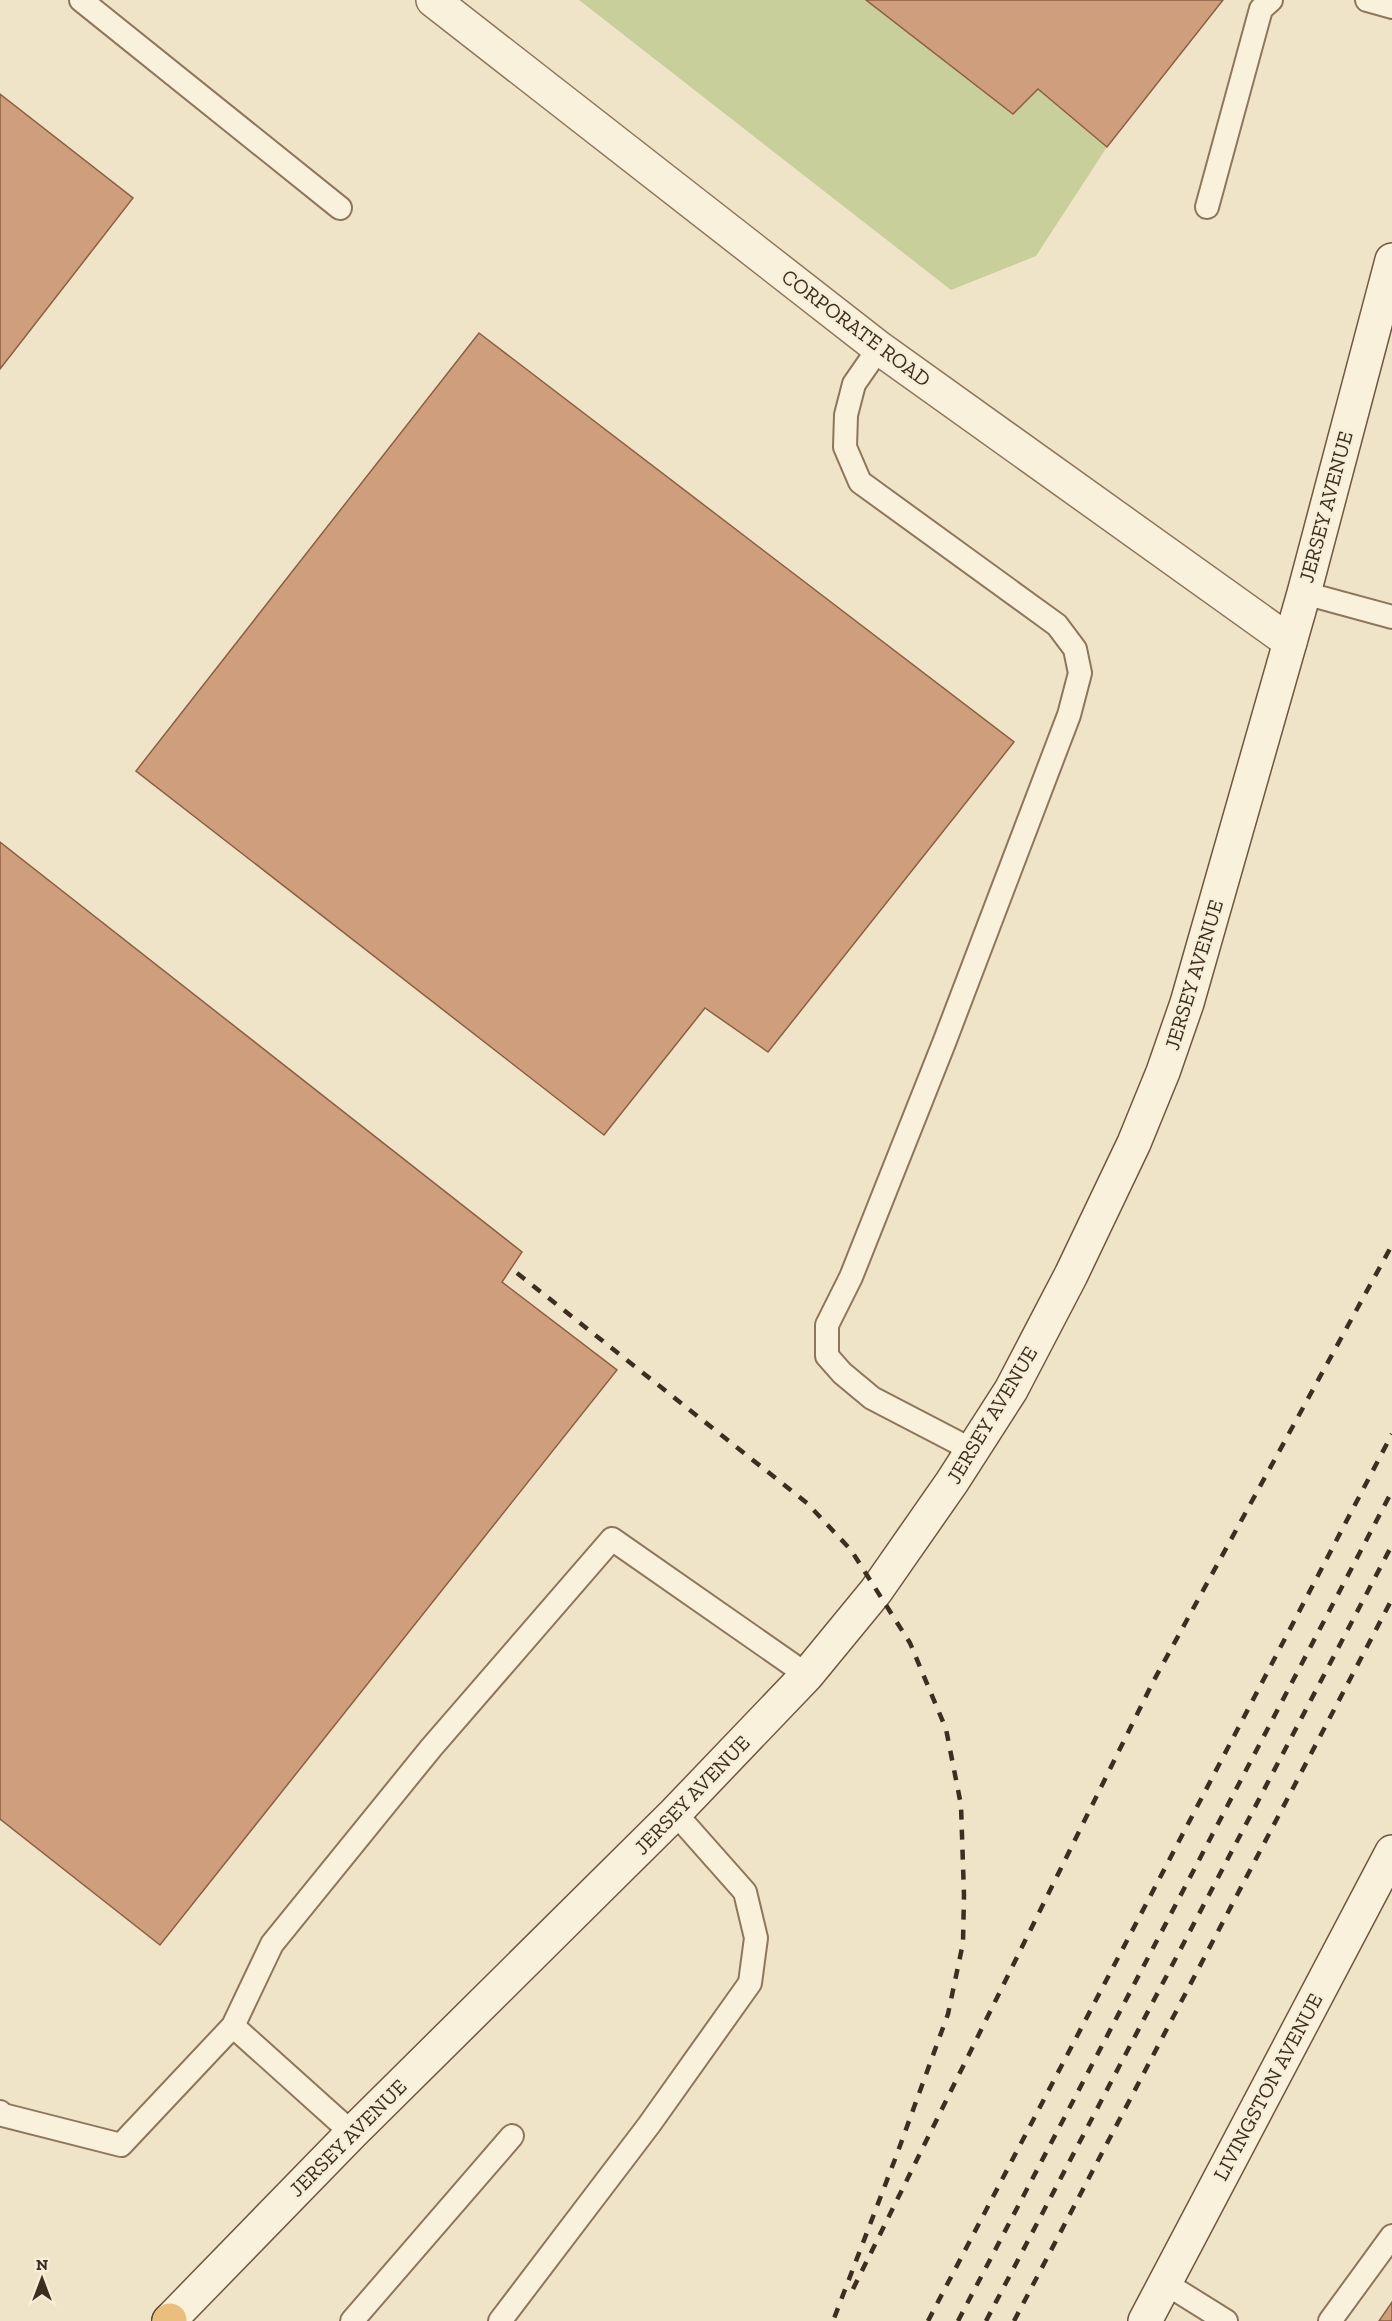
<svg xmlns="http://www.w3.org/2000/svg" width="1392" height="2321" viewBox="0 0 1392 2321" font-family="'Zilla Slab',serif">
<style>
.green{fill:#c9cf9b}
.building{fill:#cf9f7d;stroke:#8d5f41;stroke-width:1.5}
.lines{fill:none;stroke-linecap:round;stroke-linejoin:round}
.service-casing{stroke:#8d765c;stroke-width:26}
.minor-casing{stroke:#8d765c;stroke-width:36}
.secondary-casing{stroke:#6f573f;stroke-width:36}
.trunk-casing{stroke:#5b4430;stroke-width:36}
.service{stroke:#faf1dc;stroke-width:22}
.minor{stroke:#faf1dc;stroke-width:33}
.secondary{stroke:#faf1dc;stroke-width:33}
.trunk{stroke:#eabe7c;stroke-width:33}
.rail{stroke:#3d2e20;stroke-width:4.5;stroke-dasharray:10 10;stroke-linecap:butt}
.labels{text-anchor:middle;stroke-width:4.5;stroke-linejoin:round;paint-order:stroke}
.street-label{font-size:21px;fill:#3d2e20;stroke:#f7eed8}
</style>
<rect width="100%" height="100%" fill="#f0e4c8"/>
<path class="green" d="M579,0H866L1013,114L1038,89L1107,147L1036,256L951,290Z"/>
<path class="building" d="M866,0H1223L1107,147L1038,89L1013,114Z
M0,94L133,198L0,369Z
M479,333L1014,742L768,1052L705,1008L604,1135L136,771Z
M0,842L522,1252L502,1282L617,1370L160,1945L0,1819Z
M1392,2302V2321H1379Z"/>
<g class="lines">
<g class="service-casing">
<path id="service" d="M81,0L340,208
M1367,0L1392,7
M1207,207L1261,9L1271,0
M879,348L854,384L846,415L845,447L860,482L1057,625L1075,649L1080,673L1069,715L944,1043L851,1277L827,1325V1356L842,1373L872,1398L972,1450
M1304,593L1392,617
M233,2026L272,1944L431,1748L612,1539L807,1675
M0,2112L3,2115L121,2145L233,2026L352,2133
M1165,2283L1226,2321
M352,2321L512,2136
M500,2321L649,2125L750,1983L756,1938L745,1892L675,1813
M1330,2321L1392,2236"/>
</g>
<g class="minor-casing">
<path id="minor" d="M433,0L879,348L1290,642"/>
</g>
<g class="secondary-casing">
<path id="secondary" d="M169,2321L352,2133L675,1813L807,1675L876,1591L952,1482L1011,1390L1071,1275L1134,1143L1163,1072L1187,1003L1304,593L1392,260
M1145,2321L1392,1852"/>
</g>
<g class="trunk-casing">
<path id="trunk" d="M169,2321L170,2320"/>
</g>
<use href="#service" class="service"/>
<use href="#minor" class="minor"/>
<use href="#secondary" class="secondary"/>
<use href="#trunk" class="trunk"/>
<path class="rail" d="M517,1273L807,1503L851,1550L910,1643L946,1729L961,1805L964,1895L963,1943L948,2014L897,2154L833,2321
M853,2289L1153,1682L1392,1245
M928,2321L1392,1434
M958,2321L1392,1491
M986,2321L1392,1545
M1014,2321L1392,1599"/>
</g>
<g class="labels">
<g class="street-label">
<text transform="translate(856 328) rotate(37)" y="7">CORPORATE ROAD</text>
<text transform="translate(1326 507) rotate(-75)" y="7">JERSEY AVENUE</text>
<text transform="translate(1194 975) rotate(-73)" y="7">JERSEY AVENUE</text>
<text transform="translate(992 1415) rotate(-59)" y="7">JERSEY AVENUE</text>
<text transform="translate(692 1795) rotate(-46)" y="7">JERSEY AVENUE</text>
<text transform="translate(1268 2087) rotate(-62)" y="7">LIVINGSTON AVENUE</text>
<text transform="translate(348 2138) rotate(-45)" y="7">JERSEY AVENUE</text>
</g>
</g>
<g transform="translate(42 2279)" stroke="#f7eed8" stroke-width="4.5" paint-order="stroke">
<path d="M0-4.5L10 22L0 15L-10 22Z" fill="#3d2e20"/>
<text y="-9" font-size="16" font-weight="bold" text-anchor="middle" fill="#3d2e20">N</text>
</g>
</svg>
